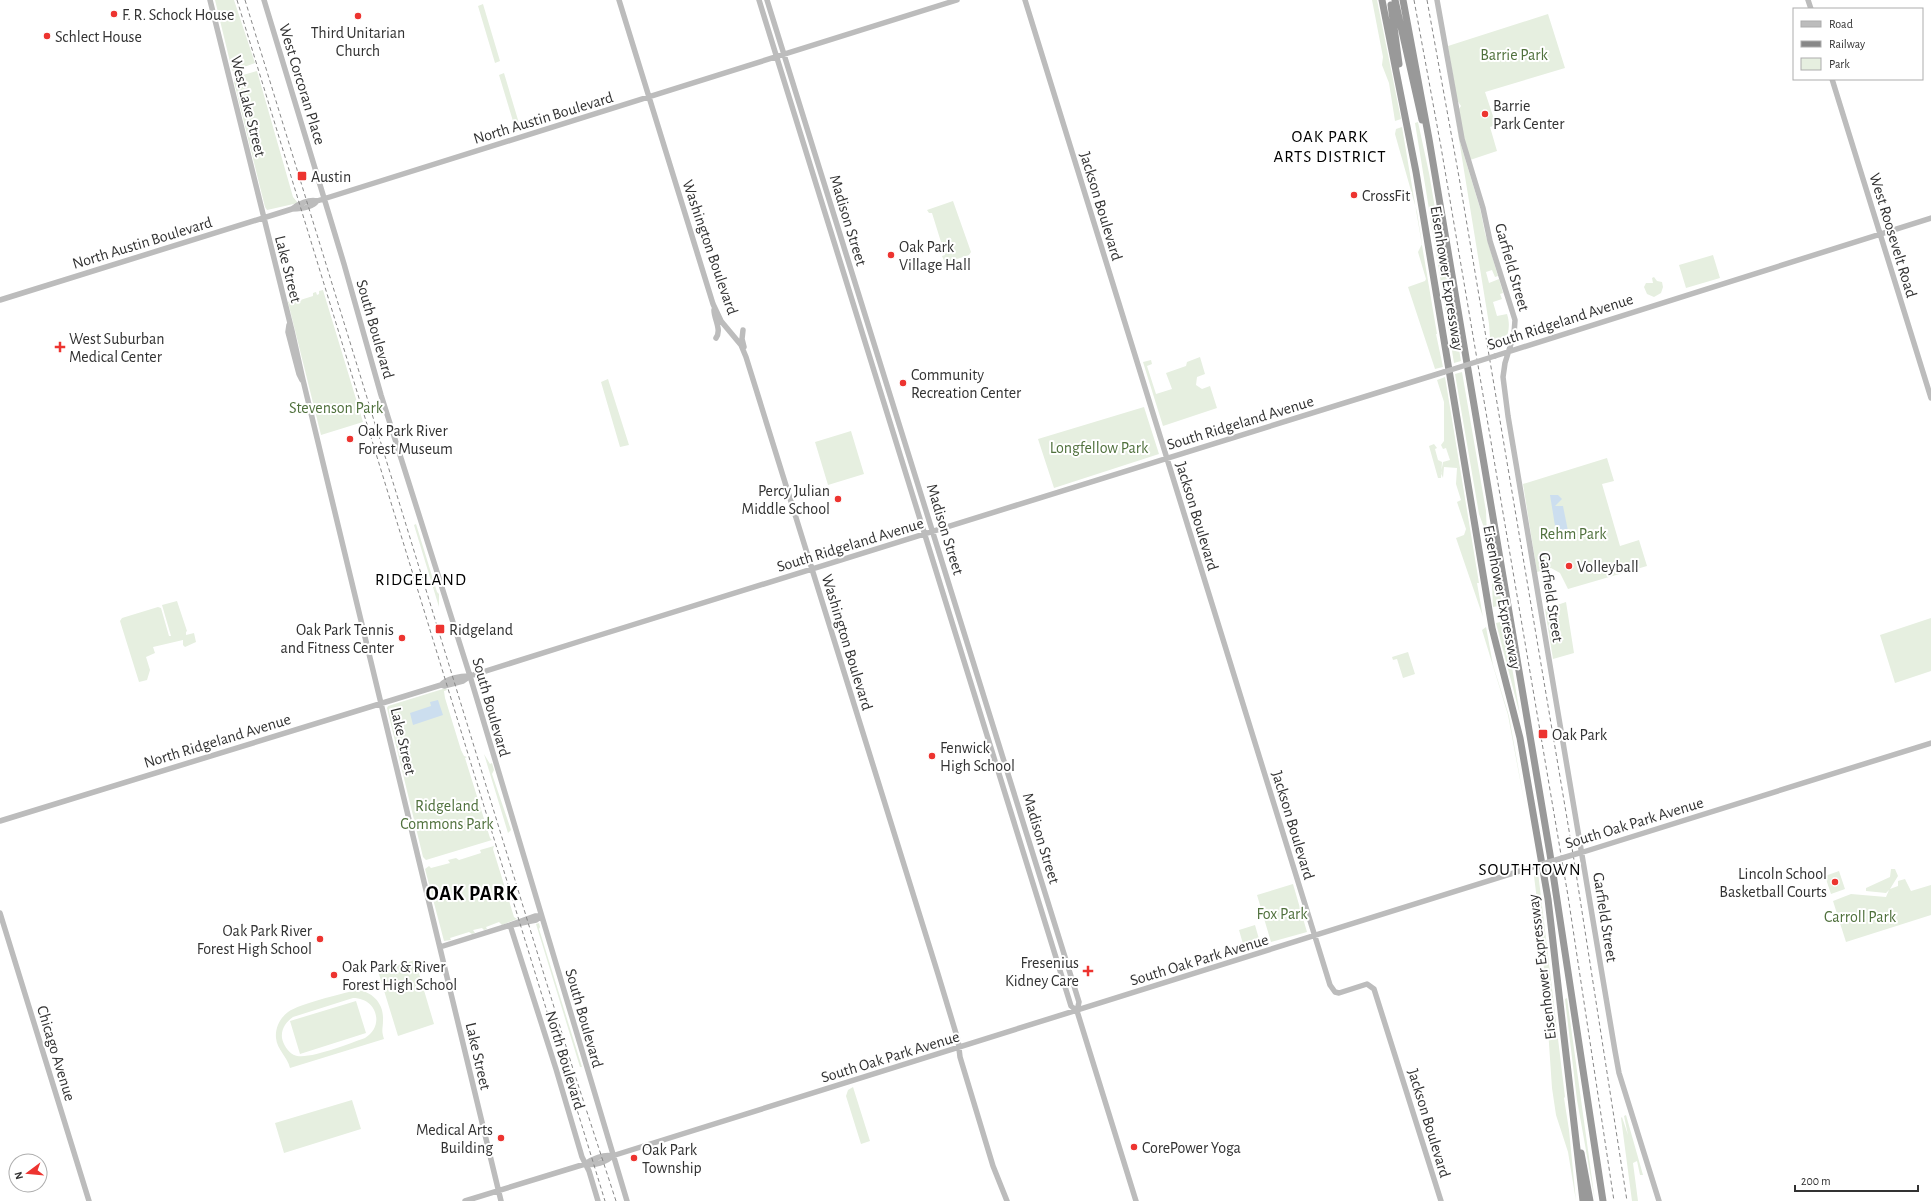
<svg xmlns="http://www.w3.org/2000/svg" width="1931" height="1201" viewBox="0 0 1931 1201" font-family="'Alegreya Sans',sans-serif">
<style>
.green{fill:#e6efe0;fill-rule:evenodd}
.water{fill:#ccdeef}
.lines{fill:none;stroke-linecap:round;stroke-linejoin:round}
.secondary{stroke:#bcbcbc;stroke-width:5.5}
.highway{stroke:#999;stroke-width:7}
.rail{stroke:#878787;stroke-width:1;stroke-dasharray:4 3;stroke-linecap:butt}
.secondary-bridge{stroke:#bcbcbc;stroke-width:5.5}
.poi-dot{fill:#ed3430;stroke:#fff;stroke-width:1.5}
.labels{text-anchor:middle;stroke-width:4;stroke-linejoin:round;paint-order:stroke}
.poi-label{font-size:16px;fill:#323232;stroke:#fff;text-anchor:start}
.park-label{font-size:16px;fill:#4f703c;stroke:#fff}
.street-label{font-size:16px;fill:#323232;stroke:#fff}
.neighbourhood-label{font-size:17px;letter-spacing:1px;fill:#000;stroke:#fff}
.district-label{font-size:20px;font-weight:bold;letter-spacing:1px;fill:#000;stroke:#fff}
</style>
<rect width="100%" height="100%" fill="#fff"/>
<path class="green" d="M215,0H234L255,63L233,71L232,70Z
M1372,0H1377L1401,119L1395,121L1389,83L1382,65L1383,57Z
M483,4L500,61L495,63L478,6Z
M1548,14L1565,68L1485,92L1496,125L1490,127L1497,151L1470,160L1463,139L1459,109L1461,106L1457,100L1448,46Z
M257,71L293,197L298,203L267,210L265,207L234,82L236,77Z
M504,73L521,130L516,131L499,75Z
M1455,115L1460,142L1480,208L1485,233L1498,276L1495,277L1492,270L1486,272L1489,283L1499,279L1503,293L1500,294L1502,299L1493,302L1497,316L1507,314C1512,329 1507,346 1491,351L1489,324Z
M1418,122L1429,173L1461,361L1454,363L1415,123Z
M1402,127L1437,334H1436L1443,367L1435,369L1408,287L1425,281L1426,279L1418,252L1422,244L1417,212L1395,134L1396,129Z
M953,201L971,252L969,255L945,263L942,256L945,255L932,213H929L927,210Z
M1713,255L1720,278L1686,288L1679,265Z
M1654,277L1657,281L1662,282L1663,287L1661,293L1654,297L1647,294L1644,287L1646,283H1653L1652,278Z
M323,290L363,422L321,435L288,302L293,299L294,302L313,296V293L316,292L317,295L319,294V291Z
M1200,357L1205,374L1197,377L1196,385L1202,389L1210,386L1217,408L1163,426L1143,362L1151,360L1152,364L1147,366L1156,394L1172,389L1166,373L1186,366L1187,362Z
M1462,372L1486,511L1487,536L1479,514L1455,374Z
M1445,377L1479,583H1477L1483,617L1456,538L1464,535L1466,529L1457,502L1461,500L1456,484L1457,468L1444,467L1443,478L1441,473L1443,462L1450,460L1446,448L1443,449L1441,445L1444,441V402L1437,380Z
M608,379L629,445L620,447L601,382Z
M1144,407L1159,454L1054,488L1038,439Z
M851,431L864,474L828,485L815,442Z
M1434,444L1437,448L1435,449L1438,460L1442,462L1441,478H1438L1429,446Z
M1607,458L1614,481L1602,484L1620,546L1639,540L1647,566L1568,589L1560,573L1551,568L1537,572L1523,484Z
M416,524L437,592L439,594V607L414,525Z
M1491,563L1503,605L1493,607Z
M177,601L187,631L186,632V635L194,633L196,642L185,647L183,645V640L153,647L155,653L146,657L150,670L147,680L139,682L120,621L122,618L158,607L161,608L169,636H171L162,605Z
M1566,602L1574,653L1553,659L1545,609Z
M1931,618V671L1895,683L1880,635Z
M1505,621L1506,631L1520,715L1496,623Z
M1486,627L1493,665L1509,716L1526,812L1508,715L1482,630Z
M1408,652L1415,674L1403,678L1397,659L1393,660L1392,657Z
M446,688L447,690L444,691L445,698L461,750L464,756L467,757L465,758L490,838L492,840L426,860L423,857L387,708L388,706Z
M484,754L490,764L492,763L494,770L492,774L511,830L508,833Z
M494,846L493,849L514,917L517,919L502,925L499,922L486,927L487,929L484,930L482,928L473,930L475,933L472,934L469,932L450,938L451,940L444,941L425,869L429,866L431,868L450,863L448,860L456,858L459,860L481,853L480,850Z
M1891,869H1895L1898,876L1890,889L1898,886V881L1905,879L1911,891L1931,885V915L1846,942L1833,901L1851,894L1886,897L1889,890L1886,893L1866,891V888L1890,877Z
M1839,871L1845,889L1831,894L1825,876Z
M1538,872L1565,1097L1564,1098L1569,1130L1576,1201L1568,1152L1556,1115L1552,1088L1542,941L1534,876Z
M1293,884L1307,932L1271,942L1257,895Z
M539,923L540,927L539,929L582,1067H580L536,924Z
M1255,925L1261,946L1245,951L1239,930Z
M415,960L434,1024L398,1036L378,971Z
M356,990C372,991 384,1003 383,1020C383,1029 381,1030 384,1039L290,1068C287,1056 277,1050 276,1038C275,1028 280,1018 288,1012C301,1003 339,995 356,990ZM353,998C377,998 385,1026 365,1038C350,1043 307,1061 294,1055C288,1052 283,1044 282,1038C281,1029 286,1022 293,1017Z
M1567,998L1595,1201L1577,1100L1565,999Z
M356,1001L366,1033L300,1054L290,1021Z
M853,1087L870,1141L861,1144L846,1096L848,1090Z
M352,1100L361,1129L284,1153L275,1123Z
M1626,1115L1643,1175H1640L1637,1161L1633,1163L1638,1201H1632L1621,1118L1622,1117L1628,1135L1624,1116Z"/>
<path class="water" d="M1550,495H1558L1562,499L1555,506H1563L1569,536L1557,538Z
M438,700L443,715L413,725L410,713L431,706L430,702Z"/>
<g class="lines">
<path class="secondary" d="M210,0L292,331L303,380L501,1201
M264,0L344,264L381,395L470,676L627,1201
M619,0L713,304L721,321L741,345L746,357L938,974L958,1040L960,1057L993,1166L1007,1201
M759,0L1071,1006L1077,1011
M767,0L1079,1002L1077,1011L1136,1201
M1025,0L1330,985L1335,992L1339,993L1367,984L1374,989L1441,1201
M1437,0L1462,139L1483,208L1490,241L1515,320L1514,334L1505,363L1503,377L1508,416L1615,1051L1619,1073L1659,1201
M1808,0L1811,9
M1832,79L1931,398
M292,209C300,209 312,208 317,201
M0,300L292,209C298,204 309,199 317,201L957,0
M714,310C714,319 722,330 716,338
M289,325L288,332L299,374L302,380
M743,330L742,339L744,347
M1495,356L1931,218
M441,685L444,686L463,681L470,676L584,640L1444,372
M0,821L441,685C447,678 461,676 469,676
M1580,853L1931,743
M0,913L89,1201
M510,925L556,1069L582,1157L589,1171L598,1201
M512,925L536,920L541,916
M440,947L510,925L535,916H541
M585,1164C594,1166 607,1162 612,1156
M465,1201L585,1164C592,1159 604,1154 612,1156L1536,866"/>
<path class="highway" d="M1382,0L1416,172L1492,628L1520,738L1548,899L1583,1201
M1395,0L1422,120
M1403,0L1429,139L1550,854L1603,1201
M1391,5L1399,64
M1581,1153L1590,1201"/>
<path class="rail" d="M237,0L605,1201
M245,0L573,1069L616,1201
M1414,0L1441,147L1568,896L1614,1201
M1427,0L1459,177L1574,860L1627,1201"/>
<path class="secondary-bridge" d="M1444,372L1495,356
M1536,866L1579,853"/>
</g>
<g class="poi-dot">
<circle cx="114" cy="14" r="4"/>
<circle cx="358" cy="16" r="4"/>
<circle cx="47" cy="36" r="4"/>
<circle cx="1485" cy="114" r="4"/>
<rect x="297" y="171" width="10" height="10" rx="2"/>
<circle cx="1354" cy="195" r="4"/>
<circle cx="891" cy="255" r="4"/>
<path d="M58 341h4v4h4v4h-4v4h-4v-4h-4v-4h4z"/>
<circle cx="903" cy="383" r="4"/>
<circle cx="350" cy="439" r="4"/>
<circle cx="838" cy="499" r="4"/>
<circle cx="1569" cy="566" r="4"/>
<rect x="435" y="624" width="10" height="10" rx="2"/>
<circle cx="402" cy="638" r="4"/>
<rect x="1538" y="729" width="10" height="10" rx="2"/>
<circle cx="932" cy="756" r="4"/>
<circle cx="1835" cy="882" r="4"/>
<circle cx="320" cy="939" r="4"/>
<path d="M1086 965h4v4h4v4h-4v4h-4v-4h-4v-4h4z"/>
<circle cx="334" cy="975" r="4"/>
<circle cx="501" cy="1138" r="4"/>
<circle cx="1134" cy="1147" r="4"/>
<circle cx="634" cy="1158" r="4"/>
</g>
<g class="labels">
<g class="poi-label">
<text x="122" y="20">F. R. Schock House</text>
<text x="358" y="38" text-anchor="middle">Third Unitarian<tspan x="358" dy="18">Church</tspan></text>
<text x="55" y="42">Schlect House</text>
<text x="1493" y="111">Barrie<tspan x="1493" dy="18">Park Center</tspan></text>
<text x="311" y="182">Austin</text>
<text x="1362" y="201">CrossFit</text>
<text x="899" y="252">Oak Park<tspan x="899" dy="18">Village Hall</tspan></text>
<text x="69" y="344">West Suburban<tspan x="69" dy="18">Medical Center</tspan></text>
<text x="911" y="380">Community<tspan x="911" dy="18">Recreation Center</tspan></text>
<text x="358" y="436">Oak Park River<tspan x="358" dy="18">Forest Museum</tspan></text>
<text x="830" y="496" text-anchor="end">Percy Julian<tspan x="830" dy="18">Middle School</tspan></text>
<text x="1577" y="572">Volleyball</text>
<text x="394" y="635" text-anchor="end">Oak Park Tennis<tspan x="394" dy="18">and Fitness Center</tspan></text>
<text x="449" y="635">Ridgeland</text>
<text x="1552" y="740">Oak Park</text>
<text x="940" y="753">Fenwick<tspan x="940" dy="18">High School</tspan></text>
<text x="1827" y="879" text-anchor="end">Lincoln School<tspan x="1827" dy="18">Basketball Courts</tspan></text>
<text x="312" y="936" text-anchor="end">Oak Park River<tspan x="312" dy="18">Forest High School</tspan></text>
<text x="1079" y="968" text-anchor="end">Fresenius<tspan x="1079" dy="18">Kidney Care</tspan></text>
<text x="342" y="972">Oak Park &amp; River<tspan x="342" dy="18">Forest High School</tspan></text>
<text x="493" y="1135" text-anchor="end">Medical Arts<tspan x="493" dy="18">Building</tspan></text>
<text x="1142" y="1153">CorePower Yoga</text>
<text x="642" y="1155">Oak Park<tspan x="642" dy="18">Township</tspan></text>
</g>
<g class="park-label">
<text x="1514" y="60">Barrie Park</text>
<text x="336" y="413">Stevenson Park</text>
<text x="1099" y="453">Longfellow Park</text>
<text x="1573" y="539">Rehm Park</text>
<text x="447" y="811">Ridgeland<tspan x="447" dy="18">Commons Park</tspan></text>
<text x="1282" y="919">Fox Park</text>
<text x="1860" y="922">Carroll Park</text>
</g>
<g class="street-label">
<text transform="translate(303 84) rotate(73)" y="6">West Corcoran Place</text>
<text transform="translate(249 106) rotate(76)" y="6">West Lake Street</text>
<text transform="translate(543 117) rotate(-17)" y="6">North Austin Boulevard</text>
<text transform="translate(1102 206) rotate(73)" y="6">Jackson Boulevard</text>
<text transform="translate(849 220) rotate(73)" y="6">Madison Street</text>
<text transform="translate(1894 235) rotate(73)" y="6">West Roosevelt Road</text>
<text transform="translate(142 242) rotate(-17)" y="6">North Austin Boulevard</text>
<text transform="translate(711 247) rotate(71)" y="6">Washington Boulevard</text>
<text transform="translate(1513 267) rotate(74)" y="6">Garfield Street</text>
<text transform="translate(289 269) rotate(76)" y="6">Lake Street</text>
<text transform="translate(1448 278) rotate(81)" y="6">Eisenhower Expressway</text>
<text transform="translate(1560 321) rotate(-18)" y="6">South Ridgeland Avenue</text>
<text transform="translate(376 329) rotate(74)" y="6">South Boulevard</text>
<text transform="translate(1240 422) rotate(-17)" y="6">South Ridgeland Avenue</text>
<text transform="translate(1198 516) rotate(73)" y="6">Jackson Boulevard</text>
<text transform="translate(946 529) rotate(73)" y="6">Madison Street</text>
<text transform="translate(850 544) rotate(-17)" y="6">South Ridgeland Avenue</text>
<text transform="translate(1503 597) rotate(79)" y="6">Eisenhower Expressway</text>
<text transform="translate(1552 597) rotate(81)" y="6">Garfield Street</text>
<text transform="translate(848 642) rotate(73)" y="6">Washington Boulevard</text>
<text transform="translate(492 707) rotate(74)" y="6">South Boulevard</text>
<text transform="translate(217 740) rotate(-17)" y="6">North Ridgeland Avenue</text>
<text transform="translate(404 741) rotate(77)" y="6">Lake Street</text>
<text transform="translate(1634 822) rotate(-17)" y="6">South Oak Park Avenue</text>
<text transform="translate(1294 825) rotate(73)" y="6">Jackson Boulevard</text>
<text transform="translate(1042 838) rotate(73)" y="6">Madison Street</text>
<text transform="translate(1606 917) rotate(81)" y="6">Garfield Street</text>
<text transform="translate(1199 959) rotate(-17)" y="6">South Oak Park Avenue</text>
<text transform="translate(1541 967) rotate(-97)" y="6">Eisenhower Expressway</text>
<text transform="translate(585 1018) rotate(74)" y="6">South Boulevard</text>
<text transform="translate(57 1053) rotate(73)" y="6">Chicago Avenue</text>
<text transform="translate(479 1056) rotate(77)" y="6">Lake Street</text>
<text transform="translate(890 1056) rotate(-17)" y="6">South Oak Park Avenue</text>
<text transform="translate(566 1060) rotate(73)" y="6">North Boulevard</text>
<text transform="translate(1430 1123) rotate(73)" y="6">Jackson Boulevard</text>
</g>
<g class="neighbourhood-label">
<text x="1330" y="142">OAK PARK<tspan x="1330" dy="20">ARTS DISTRICT</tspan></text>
<text x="421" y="585">RIDGELAND</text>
<text x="1530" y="875">SOUTHTOWN</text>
</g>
<g class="district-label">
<text x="472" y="900">OAK PARK</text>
</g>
</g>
<rect x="1793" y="8" width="130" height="72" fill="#ffffff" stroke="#adadad"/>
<rect x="1801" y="21" width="20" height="6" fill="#bcbcbc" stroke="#adadad"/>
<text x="1829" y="28" font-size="12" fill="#323232">Road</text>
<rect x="1801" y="41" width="20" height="6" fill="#878787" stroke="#adadad"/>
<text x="1829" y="48" font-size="12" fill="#323232">Railway</text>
<rect x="1801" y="58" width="20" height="12" fill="#e6efe0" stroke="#adadad"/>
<text x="1829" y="68" font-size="12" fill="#323232">Park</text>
<g transform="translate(28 1173) rotate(254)"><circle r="19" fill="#ffffff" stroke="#adadad"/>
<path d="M0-3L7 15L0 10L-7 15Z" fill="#ed3430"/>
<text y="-6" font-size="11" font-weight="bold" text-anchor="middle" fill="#323232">N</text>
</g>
<path d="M1795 1185v6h123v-6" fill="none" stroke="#323232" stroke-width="2"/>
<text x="1801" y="1185" font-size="12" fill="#323232" stroke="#ffffff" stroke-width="3" paint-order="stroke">200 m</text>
</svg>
